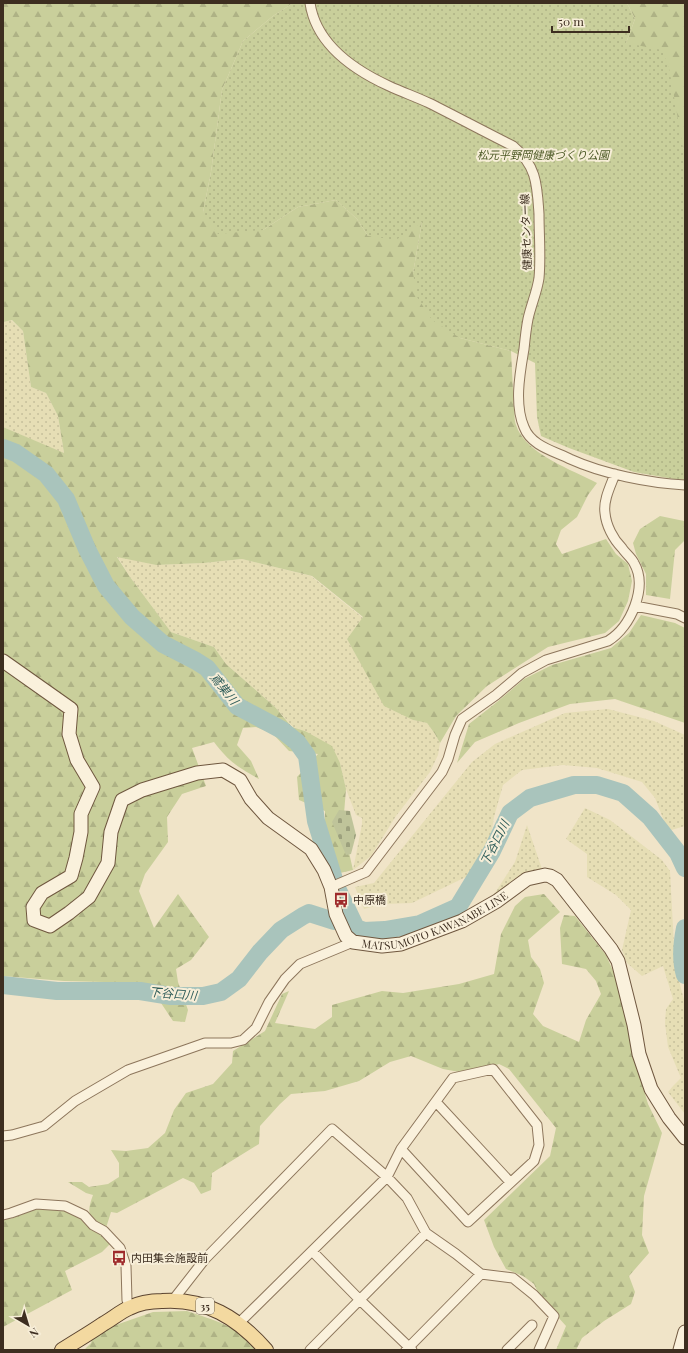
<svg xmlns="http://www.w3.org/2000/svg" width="688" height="1353" viewBox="0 0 688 1353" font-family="'Playfair Display','Noto Sans JP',serif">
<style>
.farmland{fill:url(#farmland-dots)}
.forest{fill:url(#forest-firs)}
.cemetery{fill:url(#cemetery-stones)}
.park{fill:url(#park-dots)}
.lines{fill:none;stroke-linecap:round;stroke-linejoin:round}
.river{stroke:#a9c4bc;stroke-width:18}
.street-casing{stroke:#8d765c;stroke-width:11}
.secondary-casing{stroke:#6f573f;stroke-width:15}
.primary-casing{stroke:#5b4430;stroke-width:16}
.street{stroke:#faf1dc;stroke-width:9}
.secondary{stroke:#faf1dc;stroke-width:13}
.primary{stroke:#f3d9a0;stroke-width:14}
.labels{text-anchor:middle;stroke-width:4;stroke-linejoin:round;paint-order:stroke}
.shield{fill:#f7eed8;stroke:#756857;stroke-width:1}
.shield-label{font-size:10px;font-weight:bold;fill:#3d2e20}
.park-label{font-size:11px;font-style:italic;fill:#4d5a26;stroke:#f7eed8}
.street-label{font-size:11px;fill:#3d2e20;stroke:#f7eed8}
.poi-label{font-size:11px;fill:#3d2e20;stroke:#f7eed8;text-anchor:start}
.water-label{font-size:12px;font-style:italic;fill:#2f5d5a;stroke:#f7eed8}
</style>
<defs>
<pattern id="farmland-dots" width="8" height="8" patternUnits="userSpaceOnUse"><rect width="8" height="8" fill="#e6deb5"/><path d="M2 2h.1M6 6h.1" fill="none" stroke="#c6bf9b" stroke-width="1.8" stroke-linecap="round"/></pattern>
<pattern id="forest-firs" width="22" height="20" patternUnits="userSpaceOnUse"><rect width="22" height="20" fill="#c9cf9b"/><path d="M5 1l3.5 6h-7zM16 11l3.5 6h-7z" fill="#aeb285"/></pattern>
<pattern id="cemetery-stones" width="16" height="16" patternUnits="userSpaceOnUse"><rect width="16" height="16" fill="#bfc49a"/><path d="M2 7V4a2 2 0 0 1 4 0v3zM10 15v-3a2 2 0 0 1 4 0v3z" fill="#9ca07d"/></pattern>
<pattern id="park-dots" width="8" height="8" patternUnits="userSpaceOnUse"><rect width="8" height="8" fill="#c9cf9b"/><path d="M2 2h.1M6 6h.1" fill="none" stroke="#aeb285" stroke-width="1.8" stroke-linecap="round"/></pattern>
</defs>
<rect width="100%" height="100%" fill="#f0e4c8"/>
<path class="farmland" d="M11,320L23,331L31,387L46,393L58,416L64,454L3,427V322Z
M117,556L156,565L204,563L242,559L311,576L363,618L347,639L364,669L413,720L427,723L435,734L440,743L438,755L430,772L396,816L371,856L353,870L362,824V818L356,815L346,789L340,763L305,731L293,727L275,707L226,664L214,647L171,632L130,577Z
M608,709L654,721L685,735V826L668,831L655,798L642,782L597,768L563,765L522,770L503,785L494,817L490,841L468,876L412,903L384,904L364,909L355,887L374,883L472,762L495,744L565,713Z
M585,808L610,820L662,860L670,871L675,965L685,1004V1114L668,1092L673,1086L681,1078L668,1047L665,1023L666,1009L673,999L663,966L642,976L627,963L622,950L631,910L616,895L587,877V854L566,839Z
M527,825L542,869L489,902L515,862Z"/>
<path class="forest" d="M3,3H293L273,16L243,41L222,90L211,172L203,212L263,230L298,207L336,200L357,219L368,236L422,222L413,273L460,338L511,351C512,370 513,390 514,410C515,414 514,420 516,425C525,454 573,470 597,483L588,495L577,517L561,530L556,544L562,554L606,539L616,554L628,564L632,581L628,601L619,621L605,633L548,647L487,686L456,716L440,743L435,734L427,723L413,720L384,706L347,639L363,617L312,576L242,559L204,563L156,565L117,557L130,577L171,632L214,647L226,664L275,707L292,727L305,731L332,746L340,763L346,789L343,826L353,870L340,873L325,826V811L299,800L297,777L318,754L289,751L273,734L256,727L243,728L237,745L251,761L259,779C238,767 229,762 214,742L192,748L206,786L182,794L167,817L168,842L145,874L139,891L154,928L178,894L209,937L191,960L176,969L178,982L188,1010L185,1022L173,1021L161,1003L104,982L64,981L3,976V427L64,453L58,416L46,393L31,387L23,331L12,320L3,322Z
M627,3H685V149L683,148L626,43L635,19Z
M660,516L684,521L685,520V540L675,550L670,599L646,595V574L636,554L633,543L640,529Z
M641,615L675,623L685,628V723L615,699L570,704L519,723L475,742L457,763L469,724L497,702L524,679L552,665L611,648L629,633Z
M544,894L560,912L528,940L531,957L540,969L544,983L533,1014L543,1026L579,1042L586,1020L601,994L596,981L586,969L562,964L560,928L564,915L575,916L606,955L617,980L634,1057L648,1104L662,1133L644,1196L642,1235L649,1253L629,1276L635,1292L631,1304L604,1321L582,1338L576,1350H556L566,1326L540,1297L534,1284L523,1276L506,1269L494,1247L484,1220L550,1156L556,1128L509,1069L499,1064L470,1074L443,1069L411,1056L390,1062L359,1081L325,1091L291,1094L280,1104L260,1126L259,1144L212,1173L211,1190L201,1194L194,1183L183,1178L117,1213L111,1212L106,1228C88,1219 86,1214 93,1195L86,1193L68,1182H82L89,1187L108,1184L119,1177V1163L111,1150L126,1151L148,1148L165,1133L174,1110L186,1093L213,1084L232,1063L233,1051L265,1031L282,994L289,991L275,1023L315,1029L332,1017V1005L382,991L403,993L459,984L494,974L501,934L515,906L525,897Z
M37,1208L65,1210L81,1218L90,1228L100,1234L110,1244L102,1252L65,1271L72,1290L3,1327V1220L13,1218Z
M187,1311C216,1321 238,1326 258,1350H84L91,1343L93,1333L153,1312Z"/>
<path class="cemetery" d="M339,810L350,811L356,835L351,854L346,855L332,822Z"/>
<path class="park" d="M293,3H627L635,19L626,43L662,50L669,68L683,148L685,149V481L634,472L569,448L541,436L537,417L535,363L511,351L460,338L432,320L417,297L413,273L422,222L396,240L368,236L357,219L336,200L298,207L263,230L218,234L203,212L211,172L222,90L243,41L273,16Z"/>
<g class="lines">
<path class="river" d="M3,448L16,453L46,474L66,499L87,549L106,586L132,617L163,644L196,661L207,668L237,706L282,730L297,742L307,756L316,821L336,886L356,928L364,931L385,930L420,924L458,907L492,851L510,813L530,798L574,785H597L623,793L650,817L678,853L685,868
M685,928C682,943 680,959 685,975
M3,985L57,991H140L171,996H203L221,992L239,979L260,952L281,930L303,916L309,913L334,921"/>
<g class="street-casing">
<path id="street" d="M310,3C316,44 354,70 389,86C402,92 416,97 429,103C457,117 485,132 513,146C537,166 537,185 539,214C539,235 541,257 539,278C537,292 531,305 528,319C526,329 525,339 524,349C520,373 514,404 524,427C531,446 554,451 570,459C603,474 649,483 685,485
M635,606L677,614L685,618
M331,887L366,872L442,772L448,759L455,735L462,719L496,695L522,673L546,660L608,641C631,627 648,587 634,563C631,557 625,553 622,548C613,539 606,525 605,513C603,500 611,485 615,474
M493,1069L537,1125L539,1145L534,1161L468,1222L401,1149L453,1078Z
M436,1102L510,1182
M3,1136L12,1135L44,1126L75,1101L128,1070L205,1043H231L243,1040L256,1028L269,1002L285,979L300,964L353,942
M3,1215L11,1213L36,1204L65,1206L84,1215L93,1225L104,1231L120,1248L126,1266L127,1300L130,1307
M312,1251L360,1300L412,1350
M173,1300L205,1259L332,1129L387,1177L407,1198L426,1233L456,1254L481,1274L513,1278L534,1295L554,1316L539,1350
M239,1323L387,1177L401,1149
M310,1350L426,1233
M406,1350L481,1274
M507,1350L532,1325"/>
</g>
<g class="secondary-casing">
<g id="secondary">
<path id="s1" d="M3,661L71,709L69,734L77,760L93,787L81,814V832L76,858L71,876L42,893L33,907L34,920L50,926L69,913L89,897L108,863L111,832L122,800L142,790L197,773L223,770L240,780L251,799L268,818L311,849L324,870L331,887L336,914L346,936L353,942L382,946L401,944L462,921L497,901L527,879L545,875L550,876L557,880L611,949L618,961L634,1025L639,1054L651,1089L669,1118L685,1138"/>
<path d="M680,1350L685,1332"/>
</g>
</g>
<g class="primary-casing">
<path id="primary" d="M62,1350C76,1341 90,1333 103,1324C112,1319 120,1312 129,1308C139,1303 152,1301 162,1301C206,1298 238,1318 266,1350"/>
</g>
<use href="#street" class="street"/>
<use href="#secondary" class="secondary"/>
<use href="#primary" class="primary"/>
</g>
<defs>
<g id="bus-bare" transform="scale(1.2)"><path d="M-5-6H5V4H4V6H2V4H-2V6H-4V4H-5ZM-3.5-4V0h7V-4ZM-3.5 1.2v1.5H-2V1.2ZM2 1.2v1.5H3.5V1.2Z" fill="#9e2a2b" stroke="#f7eed8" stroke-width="2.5" paint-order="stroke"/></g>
</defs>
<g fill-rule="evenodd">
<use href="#bus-bare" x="341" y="900"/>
<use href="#bus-bare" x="119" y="1258"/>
</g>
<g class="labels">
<rect class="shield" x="196" y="1298" width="18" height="16" rx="3"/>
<g class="shield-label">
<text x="205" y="1310">35</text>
</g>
<g class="park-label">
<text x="543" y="159">松元平野岡健康づくり公園</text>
</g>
<g class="street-label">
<text transform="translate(526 232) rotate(-92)" y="4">健康センター線</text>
<text dy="4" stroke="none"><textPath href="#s1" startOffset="910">MATSUMOTO KAWANABE LINE</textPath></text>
</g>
<g class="poi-label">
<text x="353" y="904">中原橋</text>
<text x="131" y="1262">内田集会施設前</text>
</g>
<g class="water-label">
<text transform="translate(224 689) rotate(51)" y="4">鳶巣川</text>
<text transform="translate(495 843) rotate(-63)" y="4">下谷口川</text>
<text transform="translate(173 994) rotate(5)" y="4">下谷口川</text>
</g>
</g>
<rect width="688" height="1353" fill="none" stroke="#3d2e20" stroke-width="8"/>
<g transform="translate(28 1325) rotate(142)" stroke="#f7eed8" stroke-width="3" paint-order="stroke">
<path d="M0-3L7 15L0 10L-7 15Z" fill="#3d2e20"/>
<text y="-6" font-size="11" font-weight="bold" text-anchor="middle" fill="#3d2e20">N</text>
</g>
<path d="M552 26v6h77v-6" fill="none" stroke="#3d2e20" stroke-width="2"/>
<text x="558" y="26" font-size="12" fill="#3d2e20" stroke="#f7eed8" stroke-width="3" paint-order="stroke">50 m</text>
</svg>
